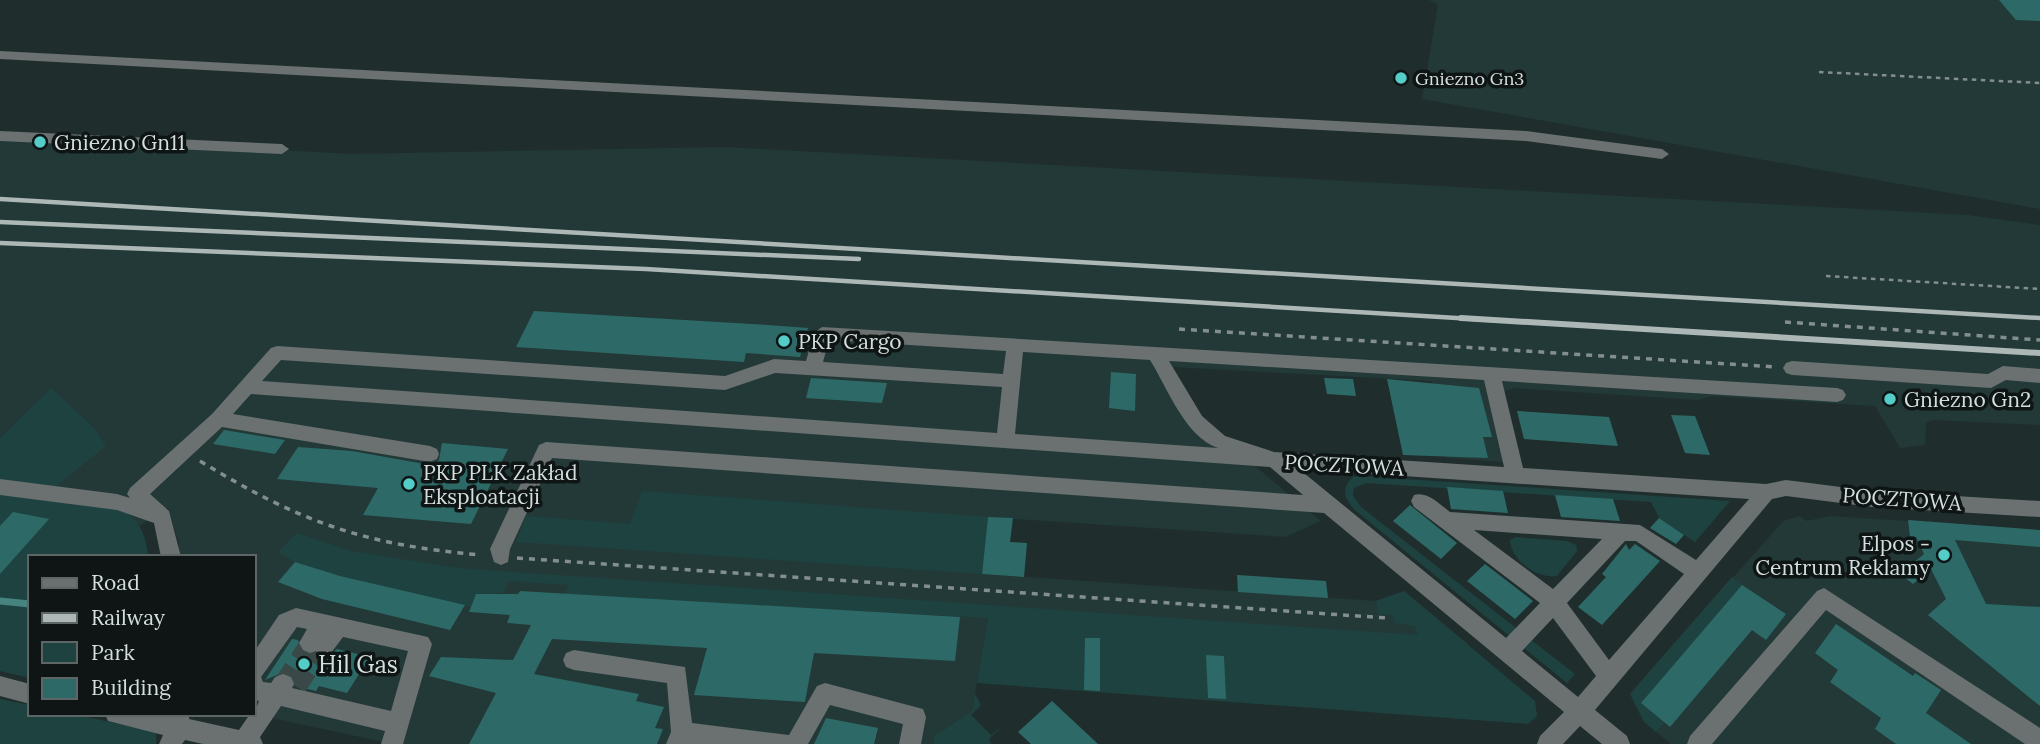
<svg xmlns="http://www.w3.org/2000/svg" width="2040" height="744" font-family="Lora,serif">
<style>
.built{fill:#223938}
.green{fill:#1e4240}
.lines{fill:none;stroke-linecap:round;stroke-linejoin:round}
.stream{stroke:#478480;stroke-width:7}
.building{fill:#2d6a67}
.minor-tunnel{stroke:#3a4848;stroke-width:19;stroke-dasharray:19 10;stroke-linecap:butt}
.path-far1{stroke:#838f8e;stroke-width:2.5;stroke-dasharray:4.5 4.5;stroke-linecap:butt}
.path{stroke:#838f8e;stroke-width:3.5;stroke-dasharray:6 6;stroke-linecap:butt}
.minor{fill:#6a7170;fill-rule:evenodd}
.rail-far1{stroke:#acb7b6;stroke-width:4.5}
.rail{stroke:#acb7b6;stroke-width:6}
.poi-dot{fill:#54cdc8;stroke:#0e1514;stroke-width:2.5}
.labels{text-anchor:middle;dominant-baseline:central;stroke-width:7;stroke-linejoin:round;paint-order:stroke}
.far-poi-label{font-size:18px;fill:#d5dede;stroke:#0e1514;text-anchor:start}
.poi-label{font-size:21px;fill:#d5dede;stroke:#0e1514;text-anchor:start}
.street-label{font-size:21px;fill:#d5dede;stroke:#0e1514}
.near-poi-label{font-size:24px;fill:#d5dede;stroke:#0e1514;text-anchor:start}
</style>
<rect width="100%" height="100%" fill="#1f2e2d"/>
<!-- built -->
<g class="built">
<polygon points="1429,0 2040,0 2040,209 1422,99 1438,5"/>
<polygon points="0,134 350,154 725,147 1968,215 2040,225 2040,425 1933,420 1926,423 1925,445 1900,448 1875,406 1712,396 1698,400 1514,388 1505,391 1503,398 1519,463 1447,458 1431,381 1172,367 1201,421 1321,521 1285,537 988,517 982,574 1376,601 1404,591 1468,644 988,620 972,711 934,736 933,744 393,744 253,714 254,557 179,557 179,544 168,508 139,526 128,514 42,498 51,388 0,438"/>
<polygon points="1800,516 1807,521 1830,516 2040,530 2040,744 1671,744 1644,722 1630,694 1783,521"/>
</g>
<!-- green -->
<g class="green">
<polygon points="51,388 93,427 106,446 54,488 0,481 0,438"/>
<path d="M 1361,476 L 1730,501 L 1695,542 L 1659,518 L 1651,502 L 1366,483 L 1354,488 L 1353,495 L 1361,507 L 1575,674 L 1567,683 L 1356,511 C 1345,500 1340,489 1353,477 Z"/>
<polygon points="642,491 988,517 982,574 516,542 526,516 630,524"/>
<path d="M 0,492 C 29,496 107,499 128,514 C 142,524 147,541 148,557 L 30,557 L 30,678 L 0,671 Z"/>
<polygon points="297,533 351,551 458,568 1418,635 1415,626 1395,623 1392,615 1378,614 1376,601 1404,591 1535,701 1537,716 1528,724 977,683 988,618 565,595 568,585 509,581 503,593 476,594 471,607 340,576 295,562 278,552"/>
<path d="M 1516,537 L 1567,541 L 1576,545 L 1577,551 L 1557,576 C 1537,579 1511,560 1510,540 Z"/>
<polygon points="1732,577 1742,585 1641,703 1664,722 1656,732 1644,722 1630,694"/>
<polygon points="975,694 981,705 971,715 991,735 1002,726 989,739 991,744 933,744 934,736 972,711"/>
<polygon points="0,699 30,705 30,714 73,714 156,732 156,744 0,744"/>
</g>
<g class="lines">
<!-- stream -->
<polyline class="stream" points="0,601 30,604"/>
</g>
<!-- building -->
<g class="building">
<polygon points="1999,0 2040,0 2040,21 2016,20"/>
<polygon points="534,311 768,325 808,328 800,357 746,353 744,362 516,347"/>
<polygon points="1111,372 1136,374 1135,411 1109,408"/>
<polygon points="811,378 887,383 882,403 806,398"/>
<polygon points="1324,378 1353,379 1356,396 1327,394"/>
<polygon points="1387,379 1479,388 1492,437 1483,437 1488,458 1403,455"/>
<polygon points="1517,411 1609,417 1618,446 1524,439"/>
<polygon points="1671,415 1695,416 1710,455 1685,453"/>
<polygon points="224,430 285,440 275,454 213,444"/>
<polygon points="442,443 508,449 471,524 363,515 378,488 277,479 298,447 352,451 430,465 439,460"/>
<polygon points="1447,487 1503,491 1508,513 1451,509"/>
<polygon points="1555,495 1613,499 1620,521 1561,517"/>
<polygon points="1410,505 1457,543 1441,559 1393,521"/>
<polygon points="13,512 49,519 0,574 0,526"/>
<polygon points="988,517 1013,518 1010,542 1027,543 1024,577 982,574"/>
<polygon points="1659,518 1684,535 1676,544 1650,528"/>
<polygon points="1908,520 2040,530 2040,547 1955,540 1986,604 2040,607 2040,706 1928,615 1946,599 1931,569 1913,584 1900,574 1924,554 1916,537 1910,536"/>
<polygon points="1626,544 1629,550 1635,544 1660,561 1602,625 1578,607 1606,577 1602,574"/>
<polygon points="295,562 340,576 465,605 450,630 322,599 278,582"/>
<polygon points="1485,564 1533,601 1515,619 1467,581"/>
<polygon points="1237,575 1326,581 1328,598 1238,592"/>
<polygon points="1742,585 1786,614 1766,640 1752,630 1670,727 1641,703"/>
<polygon points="520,591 960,617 955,661 814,653 805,702 694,695 707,648 552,639 534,674 639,694 636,701 664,707 655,728 663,729 657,744 469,744 496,693 429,676 441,657 513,660 531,625 507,623 510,615 469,612 476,594 518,594"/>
<polygon points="1836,624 1913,676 1915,673 1941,690 1926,713 1971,744 1896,744 1875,729 1881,718 1830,682 1838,670 1815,653"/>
<polygon points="1085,638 1100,638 1100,691 1084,690"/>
<polygon points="292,639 298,640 301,651 309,655 316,654 325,658 337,649 370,657 347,693 319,686 316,691 296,686 293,676 284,672 265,680"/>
<polygon points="1206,655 1224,656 1226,699 1208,698"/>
<polygon points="1052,701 1098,744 1031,744 1018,732"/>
<polygon points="826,718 878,728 874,744 814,744"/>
</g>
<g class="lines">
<!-- minor-tunnel -->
<g class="minor-tunnel">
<polyline points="283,684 310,643"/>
<polyline points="297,687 324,646"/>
</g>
<!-- path-far1 -->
<g class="path-far1">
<polyline points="1819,72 2040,83"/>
<polyline points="1826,276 2040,289"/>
</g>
<!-- path -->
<g class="path">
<polyline points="1785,322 2040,340"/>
<polyline points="1179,329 1776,367"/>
<path d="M 200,461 C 300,522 364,545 481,555"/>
<polyline points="517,558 1387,618"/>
</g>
<!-- minor -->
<g class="minor">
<polygon points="0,51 1526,131 1662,149 1669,154 1662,159 1526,141 0,59"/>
<polygon points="0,131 282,144 289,149 282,154 0,141"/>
<path d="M 822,327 L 1837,388 L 1843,390 L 1846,395 L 1843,400 L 1837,402 L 1502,381 L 1523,468 L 1766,484 L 1786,480 L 1872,491 L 2040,501 L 2040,517 L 1872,507 L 1786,496 L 1772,499 L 1595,710 L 1627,736 L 1630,744 L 1602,744 L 1580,726 L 1563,744 L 1537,744 L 1540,736 L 1564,712 L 1324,513 L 552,458 L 510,549 L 508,562 L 501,565 L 494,562 L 490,549 L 539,445 L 546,442 L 1303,495 L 1270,467 L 251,394 L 233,414 L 430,446 L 437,449 L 439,454 L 437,459 L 430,462 L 222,427 L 150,494 L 169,511 L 181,557 L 161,557 L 154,523 L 117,510 L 0,495 L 0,479 L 117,494 L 130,498 L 127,494 L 130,488 L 212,414 L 271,348 L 277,346 L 725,376 L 774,359 L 806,361 L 814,333 ZM 829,340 L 1006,351 L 1003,374 L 823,362 ZM 1023,352 L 1150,360 C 1167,387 1185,437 1218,448 L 1015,434 ZM 281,360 L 725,390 L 775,373 L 1002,387 L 997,433 L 262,381 ZM 1169,361 L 1484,380 L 1504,467 L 1274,452 L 1225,436 L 1202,416 ZM 1299,469 L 1749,499 L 1696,560 L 1640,525 L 1450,512 C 1439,504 1428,491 1414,495 L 1411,501 L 1414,507 L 1540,603 L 1506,638 ZM 1474,530 L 1602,539 L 1553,589 ZM 1625,541 L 1636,541 L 1684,574 L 1609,660 L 1567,603 ZM 1553,618 L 1596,676 L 1578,697 L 1522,651 Z"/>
<polygon points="1792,361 1988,374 2003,366 2040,369 2040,383 2006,380 1991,388 1792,375 1786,373 1783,368 1786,363"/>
<polygon points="1824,588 2040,728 2040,744 2025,744 1826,610 1712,744 1687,744 1690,736 1817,591"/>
<path d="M 296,608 L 428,637 L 432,644 L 403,744 L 381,744 L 385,731 L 281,706 L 260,737 L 263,744 L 203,744 L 185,740 L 182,744 L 159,744 L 163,735 L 108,721 L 105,714 L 189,714 L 189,719 L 239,730 L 250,714 L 254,714 L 259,701 L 254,700 L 254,652 L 279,615 ZM 297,627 L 307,629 L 299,643 L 303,650 L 310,653 L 316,651 L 324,656 L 331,653 L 343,637 L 408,651 L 391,711 L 292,688 L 294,684 L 291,677 L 283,674 L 275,677 L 271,683 L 263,682 L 261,677 Z"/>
<polygon points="574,650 685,667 692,723 789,735 817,686 825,683 923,709 926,717 921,744 899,744 903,724 830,705 808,744 666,744 671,732 667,683 574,670 566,667 563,660 566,653"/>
<polygon points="0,676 30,684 30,704 0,696"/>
</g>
<!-- rail-far1 -->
<g class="rail-far1">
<polyline points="0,199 2040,318"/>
<polyline points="0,222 859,259"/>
<polyline points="0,243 646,269 1490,320"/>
</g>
<!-- rail -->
<polyline class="rail" points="1461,318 2040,353"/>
</g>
<!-- markers -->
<g class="poi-dot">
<circle cx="1401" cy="78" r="7"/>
<circle cx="40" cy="142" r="7"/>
<circle cx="784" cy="341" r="7"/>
<circle cx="1890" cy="399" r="7"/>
<circle cx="409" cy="484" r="7"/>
<circle cx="1944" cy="555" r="7"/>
<circle cx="304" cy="664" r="7"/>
</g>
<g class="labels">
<!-- far-poi labels -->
<g class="far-poi-label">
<text x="1415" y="78">Gniezno Gn3</text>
</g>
<!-- poi labels -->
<g class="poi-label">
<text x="54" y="142">Gniezno Gn11</text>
<text x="798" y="341">PKP Cargo</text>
<text x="1904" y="399">Gniezno Gn2</text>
<text x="423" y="472">PKP PLK Zakład<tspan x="423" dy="24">Eksploatacji</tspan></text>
<text x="1930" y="543" text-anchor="end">Elpos -<tspan x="1930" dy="24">Centrum Reklamy</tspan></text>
</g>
<!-- street labels -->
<g class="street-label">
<text transform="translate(1344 465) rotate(3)">POCZTOWA</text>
<text transform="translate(1902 499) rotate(4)">POCZTOWA</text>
</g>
<!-- near-poi labels -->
<g class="near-poi-label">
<text x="318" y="664">Hil Gas</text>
</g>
</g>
<!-- legend -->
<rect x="28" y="555" width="228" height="161" fill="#0e1514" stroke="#5e6565" stroke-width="2"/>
<rect x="42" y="578" width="35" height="10" fill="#6a7170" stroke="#5e6565" stroke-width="2"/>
<text x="91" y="590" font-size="21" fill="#d5dede">Road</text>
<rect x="42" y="613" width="35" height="10" fill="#acb7b6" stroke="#5e6565" stroke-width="2"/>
<text x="91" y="625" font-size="21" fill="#d5dede">Railway</text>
<rect x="42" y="642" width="35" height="21" fill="#1e4240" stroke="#5e6565" stroke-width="2"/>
<text x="91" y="660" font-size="21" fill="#d5dede">Park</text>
<rect x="42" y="678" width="35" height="21" fill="#2d6a67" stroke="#5e6565" stroke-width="2"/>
<text x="91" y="695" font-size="21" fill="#d5dede">Building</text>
</svg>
